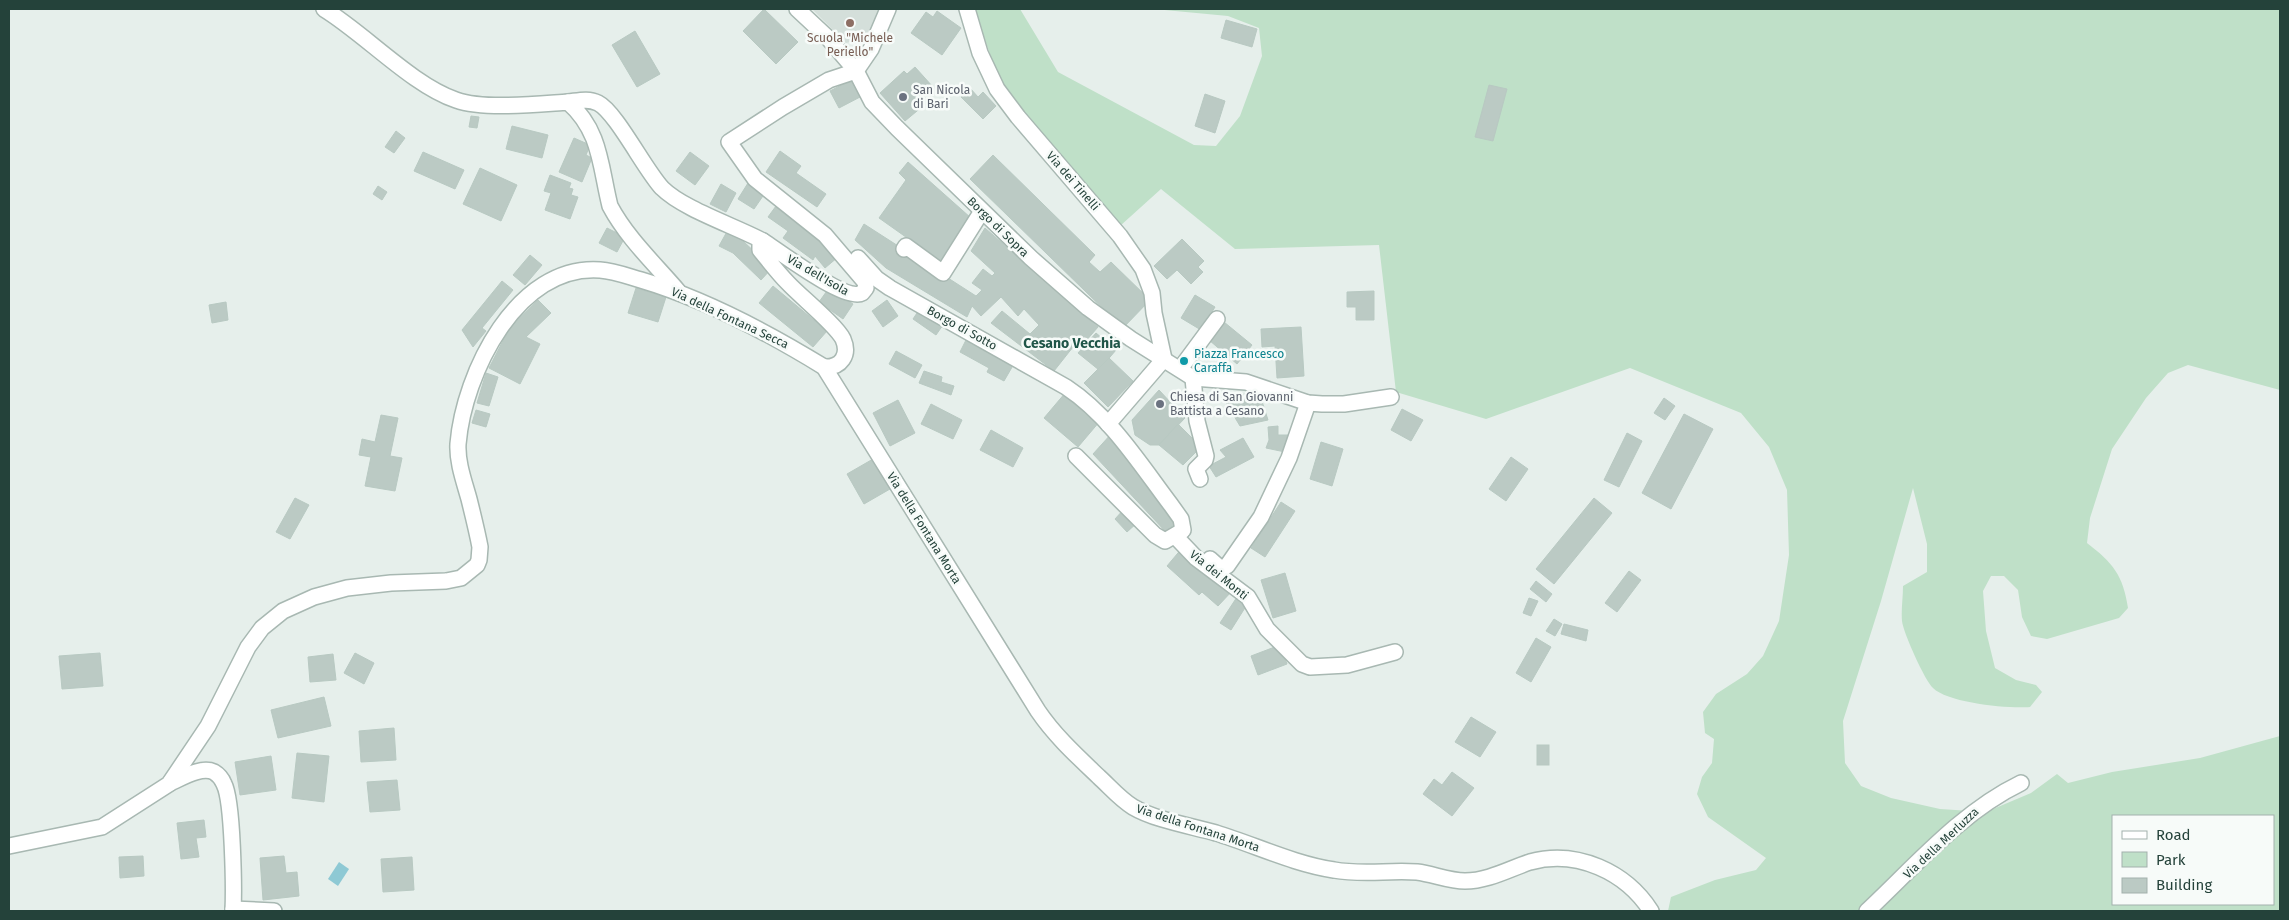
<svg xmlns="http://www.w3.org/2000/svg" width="2289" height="920" font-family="'Fira Sans',sans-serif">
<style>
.built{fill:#d4dfda}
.green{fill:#bfe0c8;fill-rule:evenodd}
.water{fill:#8ec9d4}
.building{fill:#bbcac4;stroke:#b8c9c2}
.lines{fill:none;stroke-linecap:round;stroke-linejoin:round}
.street-casing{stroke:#a8b8b2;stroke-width:18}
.street{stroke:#fff;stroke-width:15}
.education-dot{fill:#8d6e63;stroke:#f7fbf9;stroke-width:2}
.worship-dot{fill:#6b7280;stroke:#f7fbf9;stroke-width:2}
.culture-dot{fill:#0f9aa8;stroke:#f7fbf9;stroke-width:2}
.labels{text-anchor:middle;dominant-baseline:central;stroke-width:5;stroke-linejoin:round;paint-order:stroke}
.education-label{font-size:12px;fill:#785e54;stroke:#f7fbf9}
.worship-label{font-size:12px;fill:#5b616d;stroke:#f7fbf9;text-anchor:start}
.street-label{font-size:12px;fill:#24423a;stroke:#f7fbf9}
.culture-label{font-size:12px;fill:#0d838f;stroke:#f7fbf9;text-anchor:start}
.neighbourhood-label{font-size:14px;font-weight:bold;fill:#1f5548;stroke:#f7fbf9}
</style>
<rect width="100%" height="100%" fill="#e6efeb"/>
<!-- built -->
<polygon class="built" points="812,9 879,9 869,37 846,43"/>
<!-- green -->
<path class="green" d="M 974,9 L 1020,9 L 1058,72 L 1194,145 L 1216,146 L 1240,116 L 1262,56 L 1259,28 L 1228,16 L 1154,9 L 2280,9 L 2280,390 L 2188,365 L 2168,373 L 2146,398 L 2112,449 L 2090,518 L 2087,543 C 2113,563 2123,575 2128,608 L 2119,618 L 2047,639 L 2031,636 L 2022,617 L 2018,590 L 2004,576 L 1991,576 L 1983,591 L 1986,631 L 1995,668 L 2016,680 L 2036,685 L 2042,692 L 2030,707 C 2009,709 1948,703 1933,688 C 1925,681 1903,632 1902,621 C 1901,610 1903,598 1903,586 L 1927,572 L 1927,544 L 1913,488 L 1881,601 L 1843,721 L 1845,763 L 1861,786 L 1891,798 L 1940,809 L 1986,812 L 2031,793 L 2057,774 L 2068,783 L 2112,772 L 2200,758 L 2280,736 L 2280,911 L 1668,911 L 1671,897 L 1715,880 L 1756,870 L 1766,858 L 1708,817 L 1697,794 L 1702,777 L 1712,763 L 1714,739 L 1705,733 L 1703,712 L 1716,694 L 1747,674 L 1763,656 L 1779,621 L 1789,555 L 1787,490 L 1769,447 L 1741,413 L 1630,368 L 1486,419 L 1396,392 L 1379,245 L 1235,249 L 1161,189 L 1120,226 L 1023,114 L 997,74 ZM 2113,816 L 2273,816 L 2273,904 L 2113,904 Z"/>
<!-- water -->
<polygon class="water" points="339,862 349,869 338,886 328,879"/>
<!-- building -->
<g class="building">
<polygon points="764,9 798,42 776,64 743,31"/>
<polygon points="937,11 961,28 942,55 911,33 926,12 933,17"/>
<polygon points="1226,20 1257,29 1252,47 1221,38"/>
<polygon points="635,31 660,74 637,87 612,45"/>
<polygon points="915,67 933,87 919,100 923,106 905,121 880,93 904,71 907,74"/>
<polygon points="853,79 862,96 839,108 830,91"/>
<polygon points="1489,85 1507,89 1493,141 1475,137"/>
<polygon points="970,88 978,97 983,92 996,106 983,119 961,97"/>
<polygon points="1205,94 1225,101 1215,133 1195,126"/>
<polygon points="471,116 479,117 477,128 469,127"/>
<polygon points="512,126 548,135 542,158 506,149"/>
<polygon points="396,131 405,138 394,153 385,147"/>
<polygon points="574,138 590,145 586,155 592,158 582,182 559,172"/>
<polygon points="780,151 801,166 796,173 826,194 817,207 766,172"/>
<polygon points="423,152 464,170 455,189 414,171"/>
<polygon points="690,152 709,166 695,185 676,171"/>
<polygon points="993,155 1095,255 1089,262 1100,272 1111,262 1150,300 1123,328 970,179"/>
<polygon points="908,162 971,218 944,264 879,218 906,180 899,173"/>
<polygon points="480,168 517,185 501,221 463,204"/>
<polygon points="550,175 571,183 569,188 573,189 571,195 578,197 570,219 545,210 551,193 544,191"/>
<polygon points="748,183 765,193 754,209 738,199"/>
<polygon points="721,184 736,193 726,212 710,204"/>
<polygon points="378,186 387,192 382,200 373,194"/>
<polygon points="776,206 824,240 838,257 825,268 815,256 813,260 783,238 788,231 768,217"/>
<polygon points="864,224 976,296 982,290 972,283 983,269 992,276 995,273 971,251 985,228 1098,327 1078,350 1073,347 1054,371 991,323 1002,311 1030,334 1039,325 1024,309 1018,316 1001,297 981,316 972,306 967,317 886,268 855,240"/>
<polygon points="607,228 625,237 617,252 599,243"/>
<polygon points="729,228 746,236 743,241 772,268 761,280 733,253 719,246"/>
<polygon points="1182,239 1204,261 1198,267 1203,272 1191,284 1177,270 1167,279 1154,266"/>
<polygon points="530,255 542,265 525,285 513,275"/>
<polygon points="502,281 513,290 482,328 486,331 473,347 462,330"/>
<polygon points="773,286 827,331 813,347 759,303"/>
<polygon points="636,288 666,297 658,322 628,313"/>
<polygon points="829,288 853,304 843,319 819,302"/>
<polygon points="1374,291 1374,320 1356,320 1356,307 1347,307 1347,292"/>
<polygon points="1195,295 1215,307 1201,330 1181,318"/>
<polygon points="538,300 551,313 526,337 540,344 520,384 489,368 510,327"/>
<polygon points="887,300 898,316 883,327 872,311"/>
<polygon points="226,302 228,320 212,323 209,305"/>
<polygon points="921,307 945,322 936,335 913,319"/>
<polygon points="1224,322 1252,345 1237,364 1209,340"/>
<polygon points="1301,327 1304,376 1277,378 1275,346 1262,347 1261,329"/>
<polygon points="1096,333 1116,350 1099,370 1078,353"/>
<polygon points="968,336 1015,362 1004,381 987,372 989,368 960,352"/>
<polygon points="896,351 922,365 915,378 889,364"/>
<polygon points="1109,358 1133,381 1108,407 1084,383"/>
<polygon points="924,371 942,377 941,382 954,386 951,395 919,383"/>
<polygon points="486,373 498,377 489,406 477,403"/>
<polygon points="1258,389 1268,420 1240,426 1225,401"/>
<polygon points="1159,390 1185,418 1159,445 1150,445 1135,435 1132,420"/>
<polygon points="1066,392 1100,421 1078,447 1044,418"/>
<polygon points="1664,398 1675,406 1665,420 1654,413"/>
<polygon points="898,400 915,433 890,446 873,413"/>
<polygon points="931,404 962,420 953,439 921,424"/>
<polygon points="1402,409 1423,420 1411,441 1391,430"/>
<polygon points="476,410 490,414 486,427 472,423"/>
<polygon points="1684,414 1713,429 1671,509 1642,493"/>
<polygon points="381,415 398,418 390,456 402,458 395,491 365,486 371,457 359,455 362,439 375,442"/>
<polygon points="1178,424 1201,447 1183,465 1159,445"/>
<polygon points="1278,426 1278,435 1292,435 1285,452 1266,448 1269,440 1268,427"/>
<polygon points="991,430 1023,448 1013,467 980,450"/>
<polygon points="1112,433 1178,522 1165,531 1093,454"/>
<polygon points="1627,433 1642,441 1619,487 1604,480"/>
<polygon points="1243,438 1254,457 1216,477 1209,466 1226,457 1220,450"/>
<polygon points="1321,442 1343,449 1332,486 1310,479"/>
<polygon points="1511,457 1528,469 1506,501 1489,489"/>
<polygon points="873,459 890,489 864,504 847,474"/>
<polygon points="295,498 309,505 290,539 276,532"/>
<polygon points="1594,498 1612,513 1554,584 1536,569"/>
<polygon points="1281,502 1295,511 1265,557 1251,548"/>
<polygon points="1125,508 1138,522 1127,532 1115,519"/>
<polygon points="1183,547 1232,591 1218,606 1202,592 1199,595 1167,566"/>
<polygon points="1629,571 1641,580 1617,612 1605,603"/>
<polygon points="1285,573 1296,611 1273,618 1261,580"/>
<polygon points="1536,581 1552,594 1546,602 1530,589"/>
<polygon points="1237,597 1248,603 1231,630 1220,623"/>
<polygon points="1529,598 1538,601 1531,616 1523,613"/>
<polygon points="1554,619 1562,624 1555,636 1546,631"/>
<polygon points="1564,624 1588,630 1586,641 1561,634"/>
<polygon points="1536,638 1551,647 1531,682 1516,673"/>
<polygon points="1280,645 1287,664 1258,675 1251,656"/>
<polygon points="100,653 103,686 62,689 59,656"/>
<polygon points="355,653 374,663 364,684 344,673"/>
<polygon points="333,654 336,680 310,682 308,657"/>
<polygon points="324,697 331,726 278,738 271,710"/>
<polygon points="1471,717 1496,732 1480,757 1455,742"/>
<polygon points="394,728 396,760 361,762 359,731"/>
<rect x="1537" y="745" width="12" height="20"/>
<polygon points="297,753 329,756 324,802 292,798"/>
<polygon points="271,756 276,790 240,795 235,762"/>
<polygon points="1452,772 1474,788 1452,816 1423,794 1434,779 1442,785"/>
<polygon points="397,780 400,810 370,812 367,782"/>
<polygon points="204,820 206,837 196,838 199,857 181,859 177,823"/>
<polygon points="143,856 144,876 120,878 119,857"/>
<polygon points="284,856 286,873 297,872 299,896 263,900 260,858"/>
<polygon points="412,857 414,890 383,892 381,859"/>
</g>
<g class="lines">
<!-- street casing -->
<g class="street-casing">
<g id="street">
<path d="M 324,9 C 365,34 412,85 456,100 C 484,110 538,104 568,102 C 601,131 600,166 610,206 C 627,238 655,264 678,291"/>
<polyline points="797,9 828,38 856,71 872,102 897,128 1031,258 1088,308 1131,339 1193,378 1246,382 1308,403 1322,404 1344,404 1391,397"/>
<polyline points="967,9 980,53 997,89 1018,117 1120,236 1143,269 1152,293 1154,313 1164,359"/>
<polyline points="856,71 871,49 888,9"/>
<path d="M 568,102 C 578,101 588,98 598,103 C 616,112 645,170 662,188 C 683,209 735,226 763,241"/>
<polyline points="904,249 906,246 943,273 982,211"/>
<path d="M 858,258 L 877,279 L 890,288 L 1066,387 C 1110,416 1140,464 1171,505 L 1181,519 L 1183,530"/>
<path d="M 824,367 C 841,368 850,355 843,339 C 836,325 800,296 788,283 C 778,273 769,261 760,250 L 760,245 L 763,241 C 780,252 846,302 862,293 L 866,288 L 865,282 L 825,235 L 755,179 L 729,142 L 783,107 L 829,80 L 856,71"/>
<polyline points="1180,369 1217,319"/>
<polyline points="1193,378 1197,421 1206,456 1205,460 1196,469 1200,479"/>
<polyline points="1108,424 1164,359"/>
<polyline points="1076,456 1155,535 1165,541 1182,531"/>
<polyline points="1175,536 1196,558 1248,597 1267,629 1302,664 1310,667 1347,665 1395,652"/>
<polyline points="1210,559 1220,568 1227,566 1261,517 1289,458 1308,403"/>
<path d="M 170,783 C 182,778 201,766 214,772 C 219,775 222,779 224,784 C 233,801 234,890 233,911"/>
<path d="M 9,846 L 102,827 L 169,784 L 208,726 L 248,647 L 262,628 L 283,611 L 314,597 L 347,588 L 391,583 L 446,581 L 461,578 L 477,565 L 479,560 L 480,547 C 477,531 473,515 469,499 C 464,481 457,462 458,444 C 464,373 517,264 600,270 C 614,271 627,276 641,280 C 705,299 767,332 824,367 L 1038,711 C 1055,736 1077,756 1099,777 C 1110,787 1120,799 1133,807 C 1155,820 1191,826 1216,833 C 1255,845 1294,864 1334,870 C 1362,875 1389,870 1417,872 C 1433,874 1449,881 1465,881 C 1488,881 1509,869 1530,862 C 1577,849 1626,872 1651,911"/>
<polyline points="233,909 274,911"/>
<path d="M 1867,911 C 1915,866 1961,812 2021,783"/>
</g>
</g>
<!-- street -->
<use href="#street" class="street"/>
</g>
<!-- markers -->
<circle class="education-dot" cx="850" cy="23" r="5"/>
<g class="worship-dot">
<circle cx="903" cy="97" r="5"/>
<circle cx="1160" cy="404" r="5"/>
</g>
<circle class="culture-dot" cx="1184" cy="361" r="5"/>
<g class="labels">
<!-- education labels -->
<g class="education-label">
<text x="850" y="38">Scuola "Michele<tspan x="850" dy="14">Periello"</tspan></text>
</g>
<!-- worship labels -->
<g class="worship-label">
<text x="913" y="90">San Nicola<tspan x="913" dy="14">di Bari</tspan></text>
<text x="1170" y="397">Chiesa di San Giovanni<tspan x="1170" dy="14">Battista a Cesano</tspan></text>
</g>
<!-- street labels -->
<g class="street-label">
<text transform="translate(1073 181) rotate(49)">Via dei Tinelli</text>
<text transform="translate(998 227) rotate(44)">Borgo di Sopra</text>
<text transform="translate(818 275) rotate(30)">Via dell'Isola</text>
<text transform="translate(730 318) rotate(25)">Via della Fontana Secca</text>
<text transform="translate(962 328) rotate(29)">Borgo di Sotto</text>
<text transform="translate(924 528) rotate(58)">Via della Fontana Morta</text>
<text transform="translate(1219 575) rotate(39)">Via dei Monti</text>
<text transform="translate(1198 828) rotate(18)">Via della Fontana Morta</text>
<text transform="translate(1941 843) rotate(-43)">Via della Merluzza</text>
</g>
<!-- culture labels -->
<g class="culture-label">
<text x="1194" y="354">Piazza Francesco<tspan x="1194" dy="14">Caraffa</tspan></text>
</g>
<!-- neighbourhood labels -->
<g class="neighbourhood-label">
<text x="1072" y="343">Cesano Vecchia</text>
</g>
</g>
<!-- border -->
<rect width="2289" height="920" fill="none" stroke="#24423a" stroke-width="20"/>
<!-- legend -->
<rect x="2112" y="815" width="162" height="90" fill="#f7fbf9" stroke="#a3b1ad"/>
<rect x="2122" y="831" width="25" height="8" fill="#ffffff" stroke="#a3b1ad"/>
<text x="2156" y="840" font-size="15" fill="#24423a">Road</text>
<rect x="2122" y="852" width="25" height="15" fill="#bfe0c8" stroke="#a3b1ad"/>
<text x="2156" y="865" font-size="15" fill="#24423a">Park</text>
<rect x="2122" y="878" width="25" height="15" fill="#bbcac4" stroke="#a3b1ad"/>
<text x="2156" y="890" font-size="15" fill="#24423a">Building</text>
</svg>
